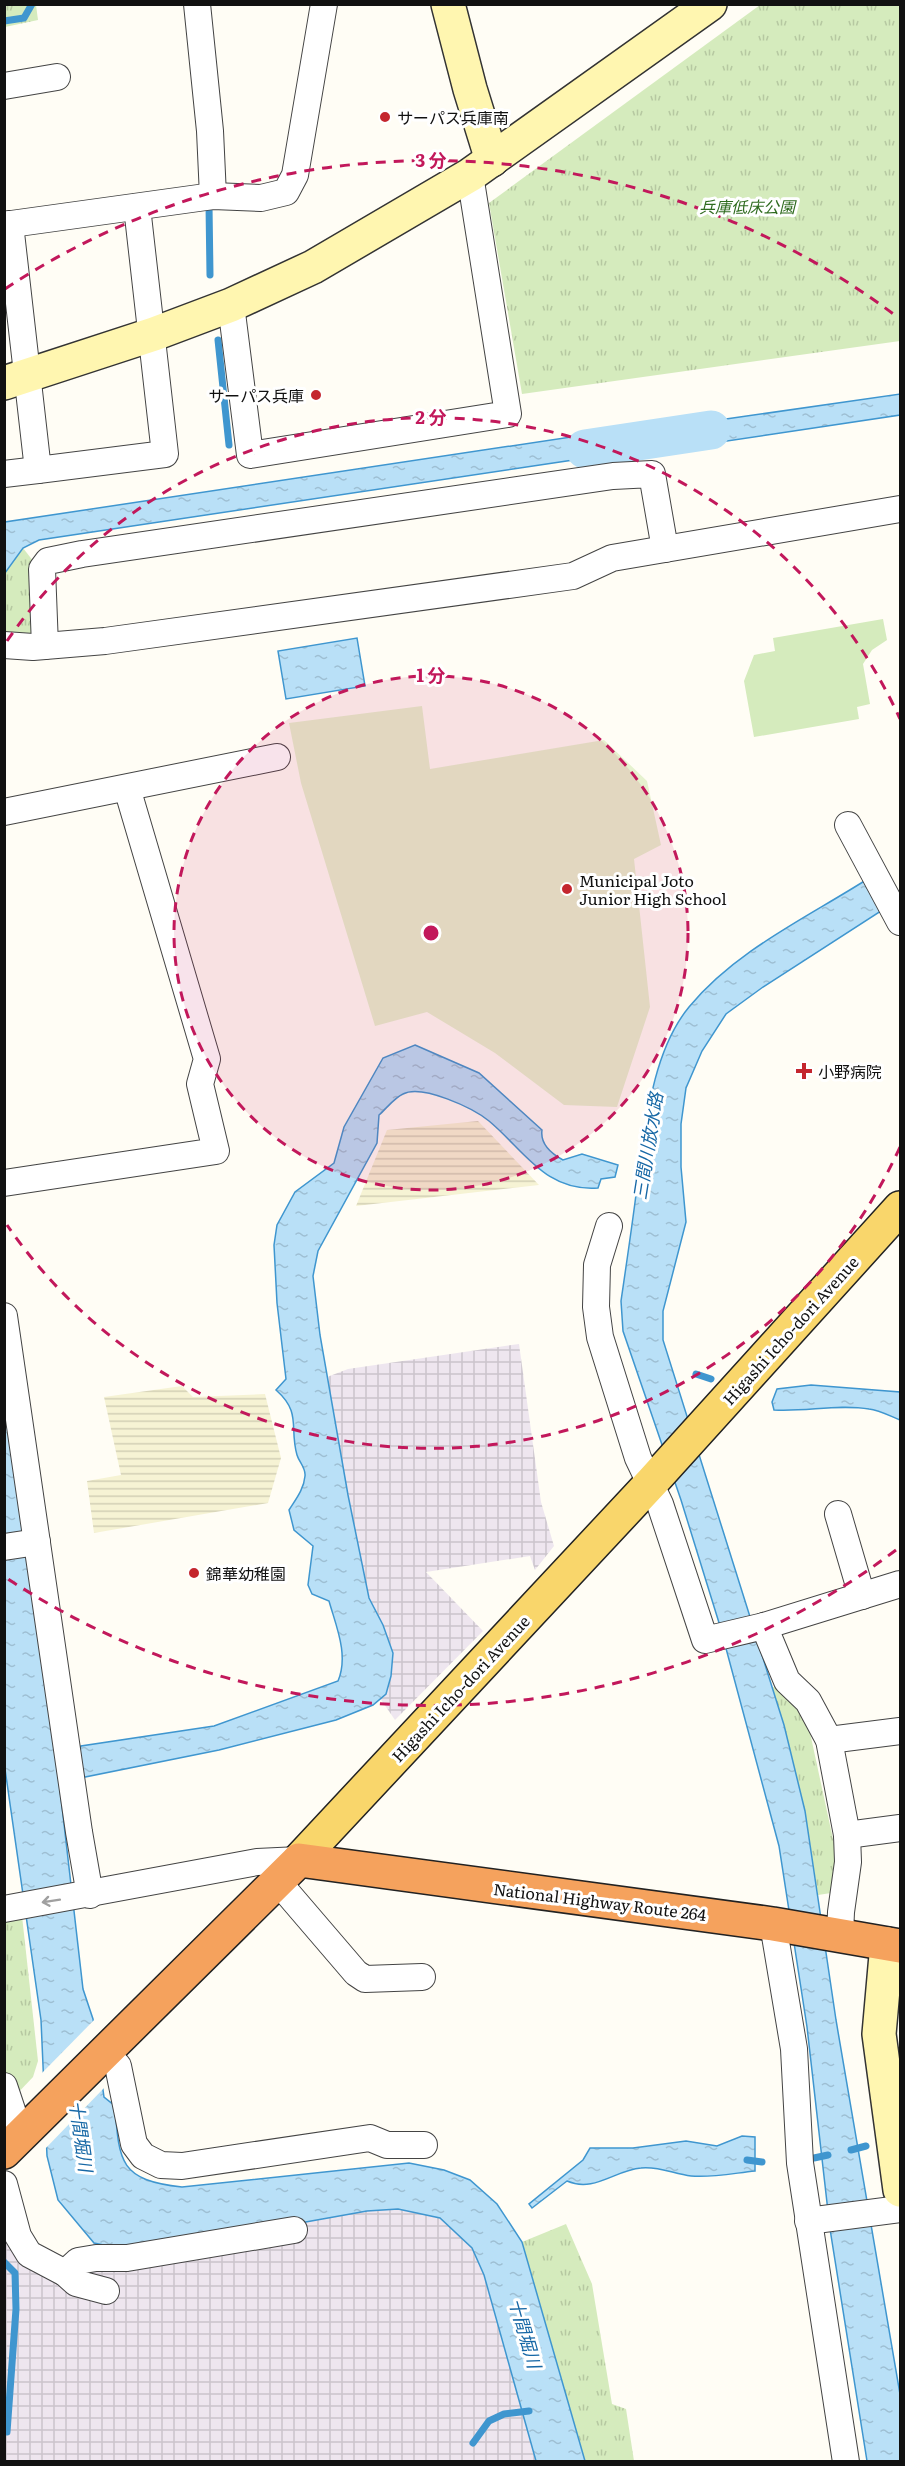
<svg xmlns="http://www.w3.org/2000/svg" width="905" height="2466" font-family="Literata,'Noto Sans JP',serif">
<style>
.industrial{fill:url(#industrial-grid)}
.farmland{fill:url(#farmland-rules)}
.grass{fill:url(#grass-tufts)}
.garden{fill:#d5ebbd}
.pitch{fill:#e6f2cf}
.water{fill:url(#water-ripples);stroke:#3f96cf;stroke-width:1.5}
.pier{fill:#fffdf5}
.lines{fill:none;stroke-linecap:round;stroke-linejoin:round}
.stream{stroke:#3f96cf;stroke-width:7}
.river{stroke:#b9e0f7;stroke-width:39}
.street-casing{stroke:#444;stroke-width:28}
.secondary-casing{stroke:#333;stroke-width:36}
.primary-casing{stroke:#222;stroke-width:36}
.highway-casing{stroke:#222;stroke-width:36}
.street{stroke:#fff;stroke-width:26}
.secondary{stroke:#fff6b0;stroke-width:33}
.primary{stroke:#f9d66b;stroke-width:33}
.highway{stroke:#f5a25d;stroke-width:33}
.oneway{stroke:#a0a0a0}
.ring{fill:none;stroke:#c2185b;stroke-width:3;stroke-dasharray:10 8}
.poi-dot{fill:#c4262e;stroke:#fff;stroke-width:2}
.labels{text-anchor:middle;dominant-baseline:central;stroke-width:6;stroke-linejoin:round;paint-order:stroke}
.poi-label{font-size:16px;fill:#111;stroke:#fff;text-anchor:start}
.park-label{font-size:16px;font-style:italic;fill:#2f6b1f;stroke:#fff}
.street-label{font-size:16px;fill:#111;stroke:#fff}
.water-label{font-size:18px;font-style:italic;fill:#1768a6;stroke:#fff}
.centre{fill:#c2185b;stroke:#fff;stroke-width:3}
.ring-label{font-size:18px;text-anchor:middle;font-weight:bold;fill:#c2185b;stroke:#fff;stroke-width:6;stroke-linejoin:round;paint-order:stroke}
</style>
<defs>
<pattern id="industrial-grid" width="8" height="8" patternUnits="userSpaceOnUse" patternTransform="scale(1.5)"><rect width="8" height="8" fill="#eee6ef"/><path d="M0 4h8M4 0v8" fill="none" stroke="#cbc4cc"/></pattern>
<pattern id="farmland-rules" width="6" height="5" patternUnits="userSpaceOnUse" patternTransform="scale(1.5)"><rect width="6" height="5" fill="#f6f3d4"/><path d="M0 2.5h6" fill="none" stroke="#d2cfb5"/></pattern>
<pattern id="grass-tufts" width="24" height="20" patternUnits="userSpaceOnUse" patternTransform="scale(1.5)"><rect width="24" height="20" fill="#d5ebbd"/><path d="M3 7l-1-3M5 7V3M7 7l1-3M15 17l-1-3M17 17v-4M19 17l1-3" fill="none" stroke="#b6c8a1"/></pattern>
<pattern id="water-ripples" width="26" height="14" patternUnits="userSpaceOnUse" patternTransform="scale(1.5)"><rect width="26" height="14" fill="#b9e0f7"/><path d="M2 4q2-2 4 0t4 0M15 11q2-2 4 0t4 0" fill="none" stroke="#9ebfd3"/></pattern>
</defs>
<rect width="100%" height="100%" fill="#fffdf5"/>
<!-- industrial -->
<g class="industrial">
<polygon points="519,1344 541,1502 554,1546 535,1570 530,1556 426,1572 483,1631 395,1720 373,1688 301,1387 348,1369"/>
<polygon points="4,2189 20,2235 63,2280 94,2243 123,2249 261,2230 367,2211 398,2209 440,2218 472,2248 484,2275 536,2461 5,2462"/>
</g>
<!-- farmland -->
<g class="farmland">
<polygon points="478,1121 539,1185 356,1206 387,1130"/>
<polygon points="182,1386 193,1397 265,1394 281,1458 268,1503 94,1533 87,1481 121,1475 104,1397"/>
</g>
<!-- grass -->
<g class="grass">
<polygon points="5,4 36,5 38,20 5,27"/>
<polygon points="760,5 900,5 900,341 522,394 489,203"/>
<polygon points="23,548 37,566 39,640 5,639 5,573"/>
<polygon points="778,1684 806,1714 836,1853 831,1893 818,1895 805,1811 771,1689"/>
<polygon points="22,1916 38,2061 33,2077 14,2097 4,2068 4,1918"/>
<polygon points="566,2224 592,2284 612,2404 626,2409 634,2461 585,2461 522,2242"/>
</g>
<!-- garden -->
<polygon class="garden" points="883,619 887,640 872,650 863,664 870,704 857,707 859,719 754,737 744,681 754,655 775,651 773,638"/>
<!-- pitch -->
<polygon class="pitch" points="422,706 430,769 604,740 647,781 661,845 634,859 650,1007 617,1107 564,1105 495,1053 427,1012 375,1026 301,783 289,723"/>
<!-- water -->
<g class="water">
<polygon points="900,394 900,415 660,451 657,429"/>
<polygon points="637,427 640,450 39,540 23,548 5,573 5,522"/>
<polygon points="357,638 365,686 286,699 278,651"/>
<path d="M 866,880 L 881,911 L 763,987 L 726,1014 L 702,1051 L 686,1088 L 681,1124 L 681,1167 L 686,1222 L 663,1311 L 663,1340 L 784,1725 L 805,1811 L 836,2020 L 900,2394 L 900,2461 L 867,2461 L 830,2229 L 807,2027 L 779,1846 L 720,1626 L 681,1500 L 623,1331 L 621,1301 C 627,1260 633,1220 638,1179 C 646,1124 652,1052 689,1007 C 735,951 806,918 866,880 Z"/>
<path d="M 415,1045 L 479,1073 L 542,1130 C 540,1144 552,1154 563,1160 L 582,1154 L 618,1165 L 615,1177 L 601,1179 L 598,1188 C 545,1192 524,1150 489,1121 C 473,1108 422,1084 403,1094 C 394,1098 386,1109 379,1115 L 377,1143 L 318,1251 L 313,1276 L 320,1335 L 348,1495 L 369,1598 L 383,1625 L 393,1653 L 391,1676 L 386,1694 L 373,1705 L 336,1720 L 219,1750 L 80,1778 L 78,1755 L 81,1746 L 214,1726 L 338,1681 C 349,1655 336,1626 329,1601 L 312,1594 L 308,1585 L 313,1546 L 294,1530 L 289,1510 C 296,1499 304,1489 305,1476 C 306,1468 299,1462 297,1455 C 289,1427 302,1413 276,1390 L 286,1379 L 277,1303 L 274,1245 L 277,1225 L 295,1192 L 334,1163 L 344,1127 L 383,1058 Z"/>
<path d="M 4,1368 L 38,1598 L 83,1989 L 93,2019 L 104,2097 L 115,2106 C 119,2163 120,2180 182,2187 L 409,2163 L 444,2170 L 470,2180 L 497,2204 L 522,2242 L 585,2461 L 536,2461 L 484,2275 L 472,2248 L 440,2218 L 398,2209 L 367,2211 L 261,2230 L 123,2249 L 94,2243 L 58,2200 L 47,2156 L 41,2020 L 5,1769 Z"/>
<path d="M 811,1385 L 900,1392 L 900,1420 C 890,1416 879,1410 869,1409 C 837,1404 806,1412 774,1410 L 772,1402 L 777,1389 Z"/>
<path d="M 742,2136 L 755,2137 L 755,2171 C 735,2173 711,2178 691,2176 C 674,2174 659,2166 641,2168 C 615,2170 594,2193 567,2181 L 532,2208 L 529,2204 L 583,2160 L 590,2148 L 633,2148 L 686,2141 L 717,2146 Z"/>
</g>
<!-- pier -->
<polygon class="pier" points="96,2018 105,2087 44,2150 40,2075"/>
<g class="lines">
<!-- stream -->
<g class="stream">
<polyline points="4,21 24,18 32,4"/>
<polyline points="209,205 210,275"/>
<polyline points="218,340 229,445"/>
<polyline points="696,1374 711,1379"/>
<polyline points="851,2150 866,2146"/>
<polyline points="814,2158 828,2155"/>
<polyline points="747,2160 762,2162"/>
<polyline points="4,2262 15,2273 16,2309 7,2432"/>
<polyline points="473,2443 489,2421 504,2414 529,2411"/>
</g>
<!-- river -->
<polyline class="river" points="585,449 711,430"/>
<!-- street casing -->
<g class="street-casing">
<g id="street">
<polyline points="197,4 210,131 213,196"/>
<polyline points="4,86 57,77"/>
<polyline points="10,224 38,470 165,454 137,207"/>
<polyline points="4,225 213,196 261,198 286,192 295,175 324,4"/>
<polyline points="231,305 250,455 508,414 470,175"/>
<polyline points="4,474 38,470"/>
<polyline points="4,645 33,647 105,641 573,576 612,558 900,509"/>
<polyline points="45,646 42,569 48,561 82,554 613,476 652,474 665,549"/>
<polyline points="4,812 277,757"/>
<polyline points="848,825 900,922"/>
<polyline points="4,1183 216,1151 200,1084 207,1059 127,788"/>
<polyline points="609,1226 597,1265 596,1307 600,1337 638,1458 660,1504 705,1640 764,1626 900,1584"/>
<polyline points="4,1316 79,1832 90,1895"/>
<polyline points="838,1514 862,1596"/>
<polyline points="4,1547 37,1542"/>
<polyline points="764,1626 787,1681 808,1701 829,1740 847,1835 848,1862 841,1912 840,1934"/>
<polyline points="829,1740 900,1731"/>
<polyline points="847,1835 900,1828"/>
<polyline points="278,1882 356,1973 365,1979 422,1977"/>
<polyline points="4,1909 257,1862 299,1860"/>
<polyline points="773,1924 794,2049 800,2163 846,2462"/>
<polyline points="104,2052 118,2066 134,2144 143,2156 161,2165 182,2166 370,2138 387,2145 424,2145"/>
<polyline points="4,2086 21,2137"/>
<polyline points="4,2184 18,2236 29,2254 65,2273 76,2283 106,2291"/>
<polyline points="808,2221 900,2209"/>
<polyline points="65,2273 78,2261 96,2258 127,2258 294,2230"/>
</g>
</g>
<!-- secondary casing -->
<g class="secondary-casing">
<g id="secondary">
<polyline points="448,4 470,89 492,160"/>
<polyline points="4,383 154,334 231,305 313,267 470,175 710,4"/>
<polyline points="887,1944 879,2034 900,2190"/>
</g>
</g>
<!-- primary casing -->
<g class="primary-casing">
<polyline id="primary" points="299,1860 652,1482 900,1208"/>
</g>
<!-- highway casing -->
<g class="highway-casing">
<polyline id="highway" points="4,2152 299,1860 773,1924 900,1946"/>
</g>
<!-- street -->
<use href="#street" class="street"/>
<!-- secondary -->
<use href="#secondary" class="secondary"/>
<!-- primary -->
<use href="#primary" class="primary"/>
<!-- highway -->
<use href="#highway" class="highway"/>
</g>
<!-- one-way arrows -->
<defs><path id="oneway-shaft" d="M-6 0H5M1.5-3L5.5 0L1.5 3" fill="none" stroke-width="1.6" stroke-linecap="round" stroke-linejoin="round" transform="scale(1.5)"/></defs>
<use class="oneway" href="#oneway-shaft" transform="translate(51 1901) rotate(171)"/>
<!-- distance rings -->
<circle cx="431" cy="933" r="257" fill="#c2185b" fill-opacity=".12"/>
<g class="ring">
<circle cx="431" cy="933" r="257"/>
<path d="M900 1147A515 515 0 0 1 7 1225M7 641A515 515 0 0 1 900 719"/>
<path d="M896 1550A772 772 0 0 1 5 1577M5 289A772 772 0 0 1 896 316"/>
</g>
<!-- markers -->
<g class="poi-dot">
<circle cx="385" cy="117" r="6"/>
<circle cx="316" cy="395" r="6"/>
<circle cx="567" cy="889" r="6"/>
<path d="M801 1062h6v6h6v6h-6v6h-6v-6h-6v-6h6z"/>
<circle cx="194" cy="1573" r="6"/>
</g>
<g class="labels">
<!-- poi labels -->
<g class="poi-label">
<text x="397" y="117">サーパス兵庫南</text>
<text x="304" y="395" text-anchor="end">サーパス兵庫</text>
<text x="579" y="880">Municipal Joto<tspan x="579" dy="18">Junior High School</tspan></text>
<text x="818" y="1071">小野病院</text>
<text x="206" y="1573">錦華幼稚園</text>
</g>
<!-- park labels -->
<g class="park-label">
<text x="747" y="206">兵庫低床公園</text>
</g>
<!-- street labels -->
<g class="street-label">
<text transform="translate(790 1330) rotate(-48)">Higashi Icho-dori Avenue</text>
<text transform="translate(460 1688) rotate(-47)">Higashi Icho-dori Avenue</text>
<text transform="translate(600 1901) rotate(7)">National Highway Route 264</text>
</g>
<!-- water labels -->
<g class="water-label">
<text transform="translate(647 1146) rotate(-81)">三間川放水路</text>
<text transform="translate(82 2136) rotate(82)">十間堀川</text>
<text transform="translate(526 2333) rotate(74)">十間堀川</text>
</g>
</g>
<circle cx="431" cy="933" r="9" class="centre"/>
<g class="ring-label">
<text x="431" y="167">3 分</text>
<text x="431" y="424">2 分</text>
<text x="431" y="682">1 分</text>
</g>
<!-- border -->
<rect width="905" height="2466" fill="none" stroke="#111111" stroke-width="12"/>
</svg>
